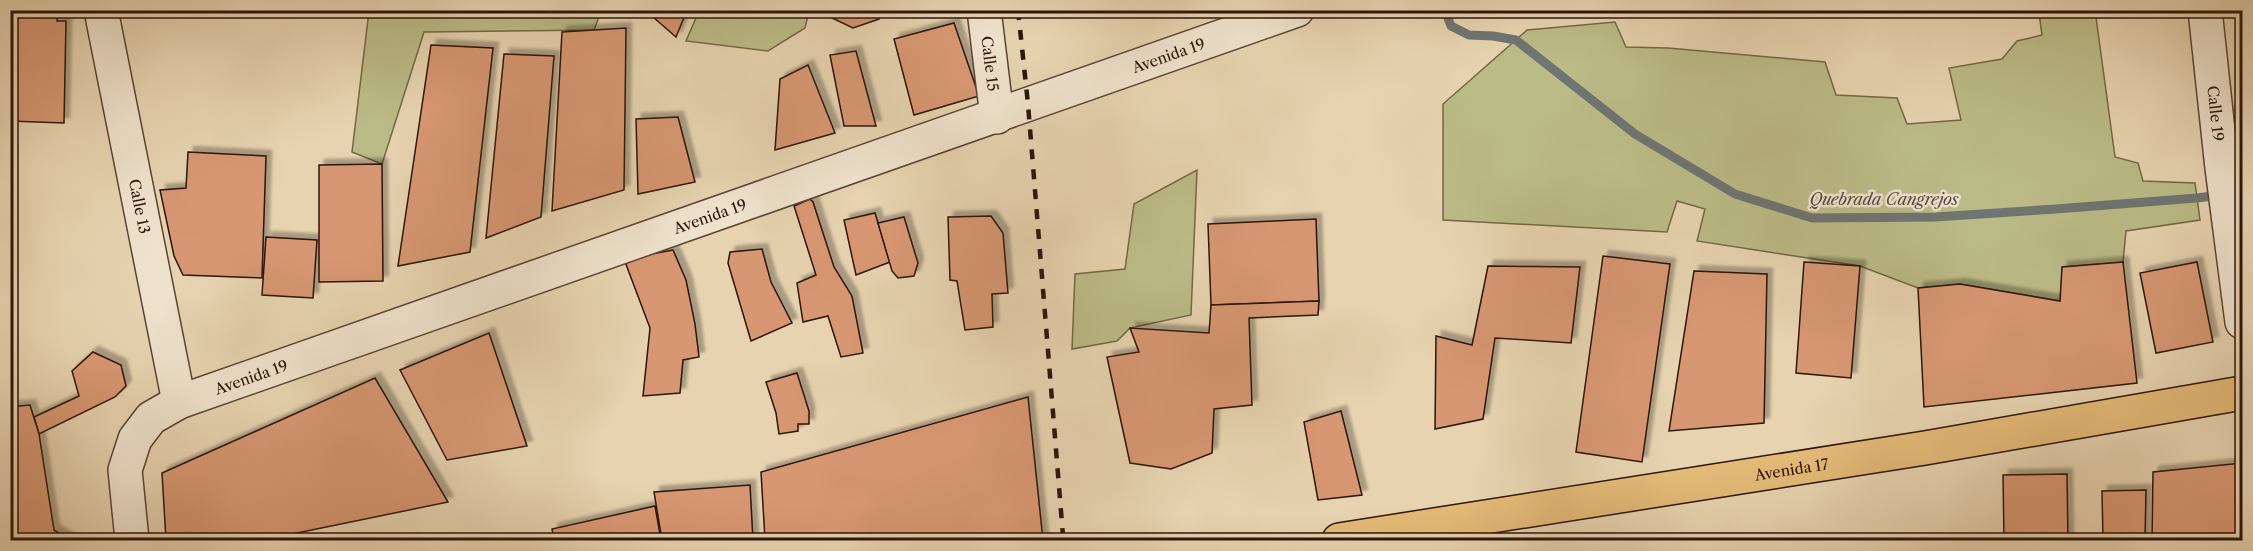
<svg xmlns="http://www.w3.org/2000/svg" width="2253" height="551" font-family="'Libre Caslon Text',serif">
<style>
.green{fill:#bbbb87;stroke:#746848;stroke-width:1.5}
.lines{fill:none;stroke-linecap:round;stroke-linejoin:round}
.stream{stroke:#6f7572;stroke-width:9}
.building{fill:#d79772;stroke:#2c140a;stroke-width:1.5;filter:url(#shadow)}
.minor-casing{stroke:#5b4434;stroke-width:36}
.major-casing{stroke:#2c140a;stroke-width:36}
.minor{stroke:#efe2cc;stroke-width:33}
.major{stroke:#e4ba78;stroke-width:33}
.rail{stroke:#2c140a;stroke-width:4.5;stroke-dasharray:10 10;stroke-linecap:butt}
.labels{text-anchor:middle;dominant-baseline:central;stroke-width:5;stroke-linejoin:round;paint-order:stroke}
.street-label{font-size:15px;fill:#2c140a;stroke:#efe2cc}
.water-label{font-size:16px;font-style:italic;fill:#534c47;stroke:#efe2cc}
</style>
<defs>
<filter id="shadow"><feDropShadow dx="5.5" dy="-5.5" stdDeviation="1.5" flood-color="#0004"/></filter>
</defs>
<rect width="100%" height="100%" fill="#e7d3b0"/>
<filter id="stains"><feTurbulence type="fractalNoise" baseFrequency=".00333" numOctaves="4"/><feColorMatrix values="0 0 0 0 .2 0 0 0 0 .09 0 0 0 0 .02 0 0 0 .5 -.17"/></filter>
<radialGradient id="worn" r=".72"><stop offset=".6" stop-color="#630" stop-opacity="0"/><stop offset="1" stop-color="#630" stop-opacity=".3"/></radialGradient>
<!-- green -->
<g class="green">
<polygon points="2095,10 2115,157 2138,163 2143,181 2195,183 2200,220 2126,231 2123,262 2063,267 2060,301 1960,284 1918,288 1860,266 1697,241 1705,209 1677,201 1667,232 1443,220 1443,104 1527,30 1615,22 1626,47 1668,48 1825,62 1836,95 1897,98 1907,124 1961,120 1949,68 2002,59 2017,41 2042,35 2039,13 2049,11"/>
<polygon points="369,11 601,11 594,30 424,32 382,164 352,152"/>
<polygon points="699,11 699,10 809,11 805,28 768,51 686,41"/>
<polygon points="2242,108 2242,183 2232,110"/>
<polygon points="1197,170 1191,315 1130,328 1117,341 1072,349 1075,274 1125,269 1134,204"/>
</g>
<g class="lines">
<!-- stream -->
<polyline class="stream" points="1445,10 1451,26 1469,35 1493,36 1516,40 1635,134 1735,194 1812,218 1936,217 2056,209 2197,198 2242,192"/>
</g>
<!-- building -->
<g class="building">
<polygon points="10,10 58,10 57,21 66,21 64,123 10,121"/>
<polygon points="645,10 687,10 676,37"/>
<polygon points="832,10 885,10 879,19 853,28 832,18"/>
<polygon points="954,23 979,96 914,115 894,39"/>
<polygon points="626,28 624,190 552,211 562,32"/>
<polygon points="431,45 493,48 470,252 398,266"/>
<polygon points="856,51 876,126 844,126 830,55"/>
<polygon points="504,54 554,56 541,217 486,238"/>
<polygon points="808,65 835,133 775,150 780,79"/>
<polygon points="678,117 695,182 638,194 636,119"/>
<polygon points="188,152 266,156 262,278 183,275 174,256 160,190 186,188"/>
<polygon points="382,164 383,281 319,282 319,165"/>
<polygon points="810,199 813,202 834,267 852,296 863,353 841,357 828,316 803,322 797,283 816,275 794,206"/>
<polygon points="875,213 890,262 856,275 844,220"/>
<polygon points="991,216 1003,233 1008,293 992,294 993,327 965,330 957,281 950,280 948,217"/>
<polygon points="904,217 918,263 914,276 898,278 892,271 878,223"/>
<polygon points="1316,219 1319,301 1211,305 1208,224"/>
<polygon points="266,237 317,240 313,298 262,295"/>
<polygon points="762,249 771,282 792,323 751,341 728,263 730,252"/>
<polygon points="673,250 686,280 695,324 699,357 683,360 680,393 643,396 650,328 624,259"/>
<polygon points="1603,256 1670,264 1642,462 1576,452"/>
<polygon points="1804,262 1860,266 1851,378 1796,373"/>
<polygon points="2123,262 2137,383 1924,407 1918,288 1960,284 2060,301 2062,267"/>
<polygon points="2197,262 2213,342 2156,353 2140,273"/>
<polygon points="1488,266 1580,267 1571,343 1495,338 1483,419 1435,429 1436,336 1472,345"/>
<polygon points="1694,271 1767,274 1764,423 1669,431"/>
<polygon points="1319,301 1318,315 1249,318 1252,405 1214,409 1212,453 1171,469 1130,463 1107,357 1139,352 1130,328 1209,333 1211,305"/>
<polygon points="489,333 527,446 447,460 400,370"/>
<polygon points="93,352 121,365 126,386 115,397 39,434 34,417 79,396 72,371"/>
<polygon points="797,373 809,411 809,424 798,424 798,431 779,434 776,413 766,382"/>
<polygon points="375,378 448,502 263,540 166,540 162,473"/>
<polygon points="1028,397 1043,540 765,540 761,472"/>
<polygon points="30,405 39,434 54,530 70,540 10,540 10,407"/>
<polygon points="1341,411 1362,495 1318,500 1304,422"/>
<polygon points="2242,463 2242,534 2152,540 2153,472"/>
<polygon points="2067,474 2068,540 2004,540 2003,475"/>
<polygon points="750,485 753,540 662,540 654,492"/>
<polygon points="2146,490 2145,540 2103,540 2102,491"/>
<polygon points="655,506 661,540 554,540 552,529"/>
</g>
<g class="lines">
<!-- minor casing -->
<g class="minor-casing">
<g id="minor">
<path id="s1" d="M 101,10 L 179,402"/>
<path id="s2" d="M 984,10 L 997,117"/>
<path id="s3" d="M 2205,10 L 2222,168 L 2242,322"/>
<path id="s4" d="M 132,540 L 125,470 L 135,439 L 151,418 L 179,402 L 1297,10"/>
</g>
</g>
<!-- major casing -->
<g class="major-casing">
<g id="major">
<path id="s5" d="M 1339,540 L 1925,448 L 2242,393"/>
</g>
</g>
<!-- minor -->
<use href="#minor" class="minor"/>
<!-- major -->
<use href="#major" class="major"/>
<!-- rail -->
<polyline class="rail" points="1018,10 1028,104 1063,536"/>
</g>
<g class="labels">
<!-- street labels -->
<g class="street-label">
<text stroke="none"><textPath href="#s4" startOffset="1210">Avenida 19</textPath></text>
<text stroke="none"><textPath href="#s2" startOffset="54">Calle 15</textPath></text>
<text stroke="none"><textPath href="#s3" startOffset="104">Calle 19</textPath></text>
<text stroke="none"><textPath href="#s1" startOffset="200">Calle 13</textPath></text>
<text stroke="none"><textPath href="#s4" startOffset="724">Avenida 19</textPath></text>
<text stroke="none"><textPath href="#s4" startOffset="238">Avenida 19</textPath></text>
<text stroke="none"><textPath href="#s5" startOffset="458">Avenida 17</textPath></text>
</g>
<!-- water labels -->
<g class="water-label">
<text x="1884" y="199">Quebrada Cangrejos</text>
</g>
</g>
<!-- margin -->
<rect width="2253" height="551" fill="none" stroke="#e7d3b0" stroke-width="36"/>
<rect x="12" y="12" width="2229" height="527" fill="none" stroke="#2c140a" stroke-width="3"/>
<rect x="18" y="18" width="2217" height="515" fill="none" stroke="#2c140a" stroke-width="1.5"/>
<rect width="100%" height="100%" filter="url(#stains)"/>
<rect width="100%" height="100%" fill="url(#worn)"/>
</svg>
